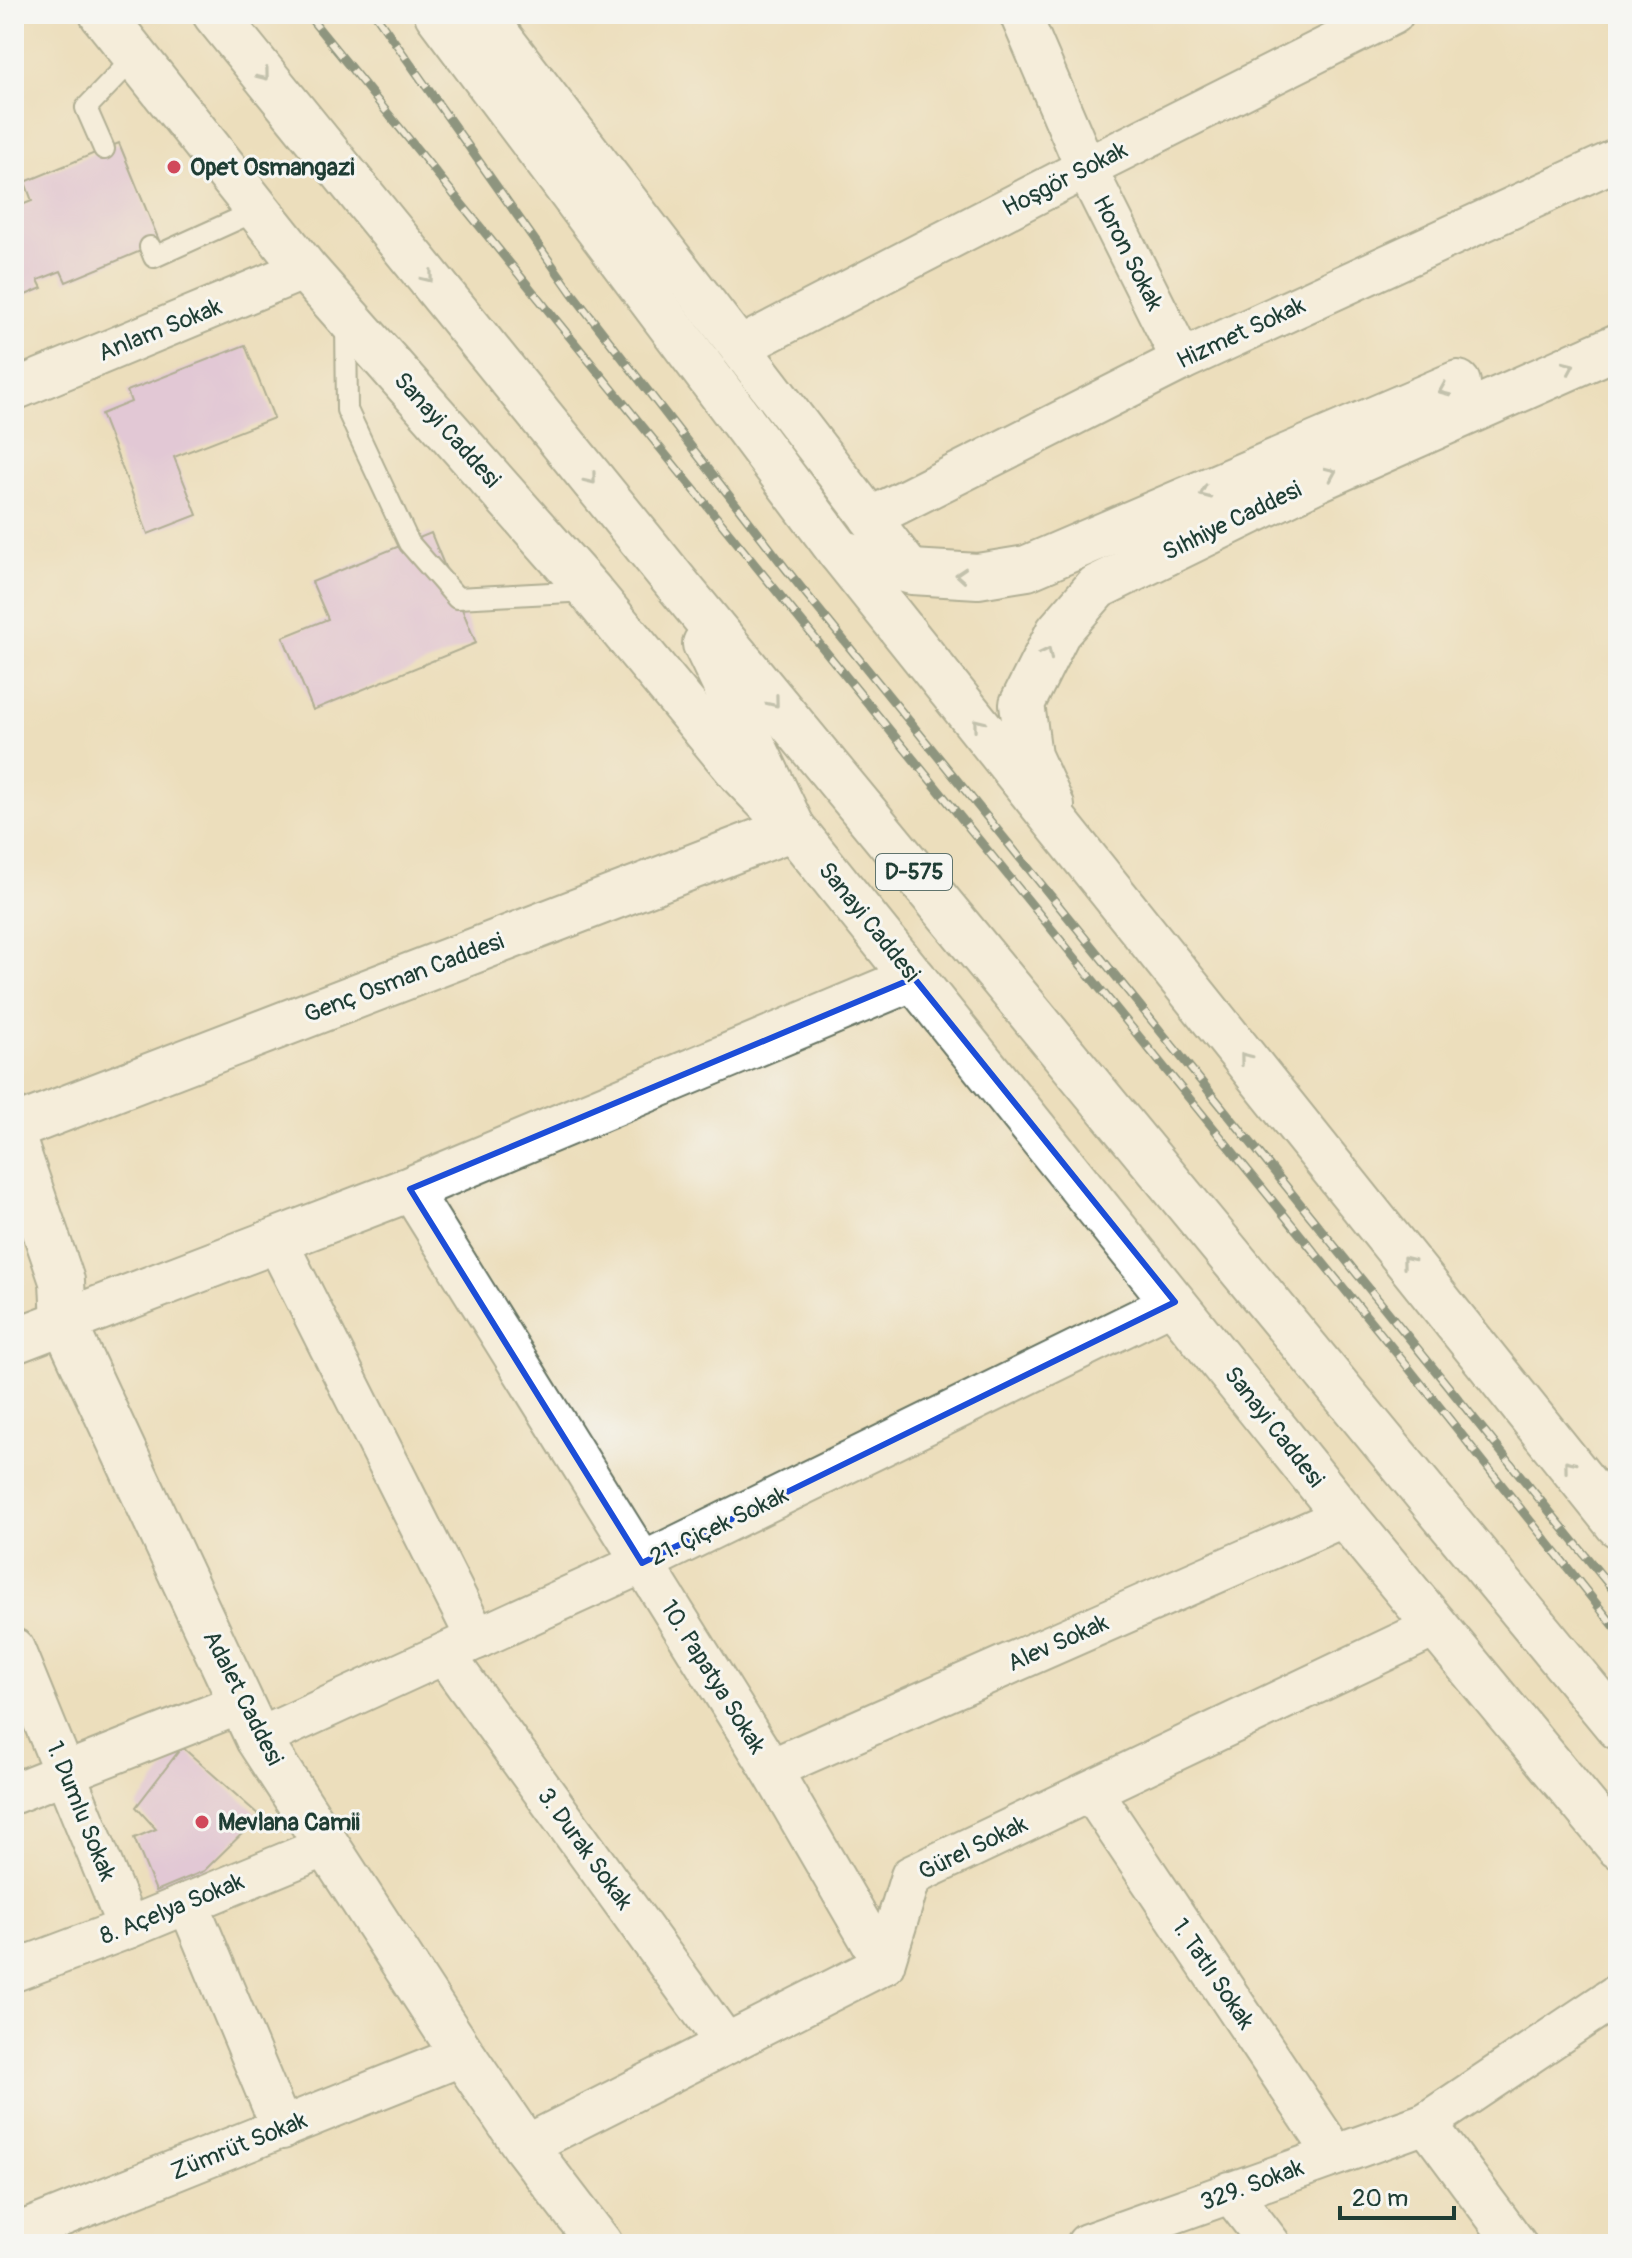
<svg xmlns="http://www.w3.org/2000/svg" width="1632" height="2258" font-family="Pangolin,sans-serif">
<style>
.building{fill:#d5adf3}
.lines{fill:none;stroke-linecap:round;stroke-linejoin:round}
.lane-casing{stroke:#677564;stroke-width:24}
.street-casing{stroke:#677564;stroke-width:44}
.secondary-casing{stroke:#677564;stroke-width:48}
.highway-casing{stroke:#677564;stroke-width:48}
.lane{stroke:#fff;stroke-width:20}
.street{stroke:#fff;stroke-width:40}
.secondary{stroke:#fff;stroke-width:44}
.highway{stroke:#fff;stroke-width:44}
.rail-casing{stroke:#1f3d34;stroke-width:9}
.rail{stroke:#f6f6f2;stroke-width:6;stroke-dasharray:18;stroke-linecap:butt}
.oneway{stroke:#8f9e9a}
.marked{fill:none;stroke:#1d4ed8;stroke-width:6;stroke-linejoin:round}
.poi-dot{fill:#d1495b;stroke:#f6f6f2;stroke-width:3}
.labels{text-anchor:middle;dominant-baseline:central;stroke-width:6;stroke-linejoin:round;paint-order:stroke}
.shield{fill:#f6f6f2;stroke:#60746d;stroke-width:2}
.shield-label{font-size:22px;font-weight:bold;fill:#1f3d34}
.poi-label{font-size:24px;font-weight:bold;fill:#1f3d34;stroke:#f6f6f2;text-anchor:start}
.street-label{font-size:24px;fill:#1f3d34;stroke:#f6f6f2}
</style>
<rect width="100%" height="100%" fill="#f6f6f2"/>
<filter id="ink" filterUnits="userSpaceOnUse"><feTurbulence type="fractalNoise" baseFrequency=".0125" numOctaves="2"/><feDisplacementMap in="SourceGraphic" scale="16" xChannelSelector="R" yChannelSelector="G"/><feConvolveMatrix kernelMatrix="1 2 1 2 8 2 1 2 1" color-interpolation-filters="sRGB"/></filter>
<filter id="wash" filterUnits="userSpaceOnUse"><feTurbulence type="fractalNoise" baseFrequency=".006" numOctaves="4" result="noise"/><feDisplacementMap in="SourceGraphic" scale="32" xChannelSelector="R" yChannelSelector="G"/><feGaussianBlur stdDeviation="1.8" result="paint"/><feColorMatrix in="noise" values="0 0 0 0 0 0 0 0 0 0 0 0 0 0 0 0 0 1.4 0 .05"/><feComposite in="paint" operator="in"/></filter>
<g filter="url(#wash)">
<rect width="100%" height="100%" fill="#ecdebc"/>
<g id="blocks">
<!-- building -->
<g class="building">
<polygon points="119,143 160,243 66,282 61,271 38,280 42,288 14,300 14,208 32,201 25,182"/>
<polygon points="245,345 274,418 174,457 197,515 148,534 101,414 131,402 127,391"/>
<polygon points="431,533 476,643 313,710 283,637 328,619 312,582"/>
<polygon points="182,1747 260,1816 204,1871 156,1891 134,1838 156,1829 136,1807"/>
</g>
</g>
</g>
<g filter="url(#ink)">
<use href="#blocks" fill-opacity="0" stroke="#677564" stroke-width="2"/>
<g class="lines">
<!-- lane casing -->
<g class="lane-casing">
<g id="lane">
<polyline points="104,149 86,108 135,57"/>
<polyline points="150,247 154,257 258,210"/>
<polyline points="346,324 347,410 409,543 457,598 588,591"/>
</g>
</g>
<!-- street casing -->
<g class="street-casing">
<g id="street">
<polyline points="484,14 912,572"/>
<polyline points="1020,14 1086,168 1182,360"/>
<polyline points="740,347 1086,168 1393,14"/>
<polyline points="14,390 305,269"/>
<polyline points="870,518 1182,360 1618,159"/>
<polyline points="410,1189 771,1769 884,1964"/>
<polyline points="276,1240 477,1639"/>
<polyline points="14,1649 128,1928"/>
<polyline points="444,1654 726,2044"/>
<polyline points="258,1739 642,1563 1175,1302"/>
<polyline points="771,1769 1345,1516"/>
<polyline points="1092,1792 1335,2155"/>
<polyline points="14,1793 242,1703"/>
<polyline points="188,1903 282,2129"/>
<polyline points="14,1971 128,1928 329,1845"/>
<polyline points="1426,2123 1516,2244"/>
<polyline points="525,2146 884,1964 911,1876 1437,1626"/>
<polyline points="1230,2192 1270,2244"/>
<polyline points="14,2235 463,2055"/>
<polyline points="1087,2244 1426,2123 1618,1994"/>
</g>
</g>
<!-- secondary casing -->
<g class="secondary-casing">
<g id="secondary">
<polyline points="102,14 305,269 590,591 742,775 793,828 1345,1516 1618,1846"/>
<polyline points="840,552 912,572 978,576 1027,568 1458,383"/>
<polyline points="1052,806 1029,756 1022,704 1058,632 1097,587 1318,479 1618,346"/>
<polyline points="14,1128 793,828"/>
<polyline points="14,1141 62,1281 64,1323 258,1739 463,2055 525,2146 600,2244"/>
<polyline points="14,1341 410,1189 914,978"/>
</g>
</g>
<!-- highway casing -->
<g class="highway-casing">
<g id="highway">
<polyline points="215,14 677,584 1618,1727"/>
<polyline points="437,14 840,552 1618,1525"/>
<polyline points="705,644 793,828"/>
</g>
</g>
<!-- lane -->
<use href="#lane" class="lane"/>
<!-- street -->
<use href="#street" class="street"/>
<!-- secondary -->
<use href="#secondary" class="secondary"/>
<!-- highway -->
<use href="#highway" class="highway"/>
<!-- rail casing -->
<g class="rail-casing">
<g id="rail">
<polyline points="307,14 1407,1366 1618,1631"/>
<polyline points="375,14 572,293 786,569 1618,1596"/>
</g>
</g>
<!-- rail -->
<use href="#rail" class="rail"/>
</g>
<!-- one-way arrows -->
<defs><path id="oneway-chevron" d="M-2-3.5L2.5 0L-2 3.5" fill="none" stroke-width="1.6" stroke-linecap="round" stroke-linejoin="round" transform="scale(2)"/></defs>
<g class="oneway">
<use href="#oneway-chevron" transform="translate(264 75) rotate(51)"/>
<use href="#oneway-chevron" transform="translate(428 277) rotate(51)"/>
<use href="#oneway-chevron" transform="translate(1569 367) rotate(-24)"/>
<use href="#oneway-chevron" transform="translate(1444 390) rotate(157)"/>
<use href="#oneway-chevron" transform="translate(1331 473) rotate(-24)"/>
<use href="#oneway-chevron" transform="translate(591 479) rotate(51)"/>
<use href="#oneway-chevron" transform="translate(1205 493) rotate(157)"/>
<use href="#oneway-chevron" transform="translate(961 575) rotate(-176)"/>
<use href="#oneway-chevron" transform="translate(1047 653) rotate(-64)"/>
<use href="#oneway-chevron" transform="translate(774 702) rotate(51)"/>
<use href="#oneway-chevron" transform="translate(978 724) rotate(-129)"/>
<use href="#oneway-chevron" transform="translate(1245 1058) rotate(-129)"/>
<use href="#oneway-chevron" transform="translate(1407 1261) rotate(-129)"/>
<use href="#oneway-chevron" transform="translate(1569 1465) rotate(-129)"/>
</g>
</g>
<!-- marked area -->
<path d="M0 0H1632V2258H0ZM 914,978 L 1175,1302 L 642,1563 L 410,1189 Z" fill="#ecdebc" fill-opacity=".55" fill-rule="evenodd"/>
<path class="marked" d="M 914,978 L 1175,1302 L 642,1563 L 410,1189 Z"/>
<!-- markers -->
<g class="poi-dot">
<circle cx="174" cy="167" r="8"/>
<circle cx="202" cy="1822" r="8"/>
</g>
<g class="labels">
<!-- shield labels -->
<rect class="shield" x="876" y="854" width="76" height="36" rx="6"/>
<g class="shield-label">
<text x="914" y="872">D-575</text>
</g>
<!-- poi labels -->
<g class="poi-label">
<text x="190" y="167">Opet Osmangazi</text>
<text x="218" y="1822">Mevlana Camii</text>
</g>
<!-- street labels -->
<g class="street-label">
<text transform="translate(1065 179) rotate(-27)">Hoşgör Sokak</text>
<text transform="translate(1128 253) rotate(63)">Horon Sokak</text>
<text transform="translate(160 330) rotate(-22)">Anlam Sokak</text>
<text transform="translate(1241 333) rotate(-25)">Hizmet Sokak</text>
<text transform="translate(447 430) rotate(48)">Sanayi Caddesi</text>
<text transform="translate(1232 521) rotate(-26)">Sıhhiye Caddesi</text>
<text transform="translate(869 922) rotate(51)">Sanayi Caddesi</text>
<text transform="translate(404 978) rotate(-21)">Genç Osman Caddesi</text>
<text transform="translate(1274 1427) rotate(52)">Sanayi Caddesi</text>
<text transform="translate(719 1526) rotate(-26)">21. Çiçek Sokak</text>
<text transform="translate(1058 1643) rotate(-24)">Alev Sokak</text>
<text transform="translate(713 1677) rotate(58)">10. Papatya Sokak</text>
<text transform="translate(243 1698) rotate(63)">Adalet Caddesi</text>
<text transform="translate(81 1811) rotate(68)">1. Dumlu Sokak</text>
<text transform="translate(973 1848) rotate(-26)">Gürel Sokak</text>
<text transform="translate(585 1849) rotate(54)">3. Durak Sokak</text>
<text transform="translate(172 1909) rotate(-22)">8. Açelya Sokak</text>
<text transform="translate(1213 1974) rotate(56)">1. Tatlı Sokak</text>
<text transform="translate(239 2146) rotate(-22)">Zümrüt Sokak</text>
<text transform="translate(1252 2185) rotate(-20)">329. Sokak</text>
</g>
</g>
<!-- margin -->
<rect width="1632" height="2258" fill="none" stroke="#f6f6f2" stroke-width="48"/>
<!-- scale -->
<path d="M1340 2206v12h114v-12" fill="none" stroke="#1f3d34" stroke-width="4"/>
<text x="1352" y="2206" font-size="24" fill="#1f3d34" stroke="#f6f6f2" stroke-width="6" paint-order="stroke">20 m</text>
</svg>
